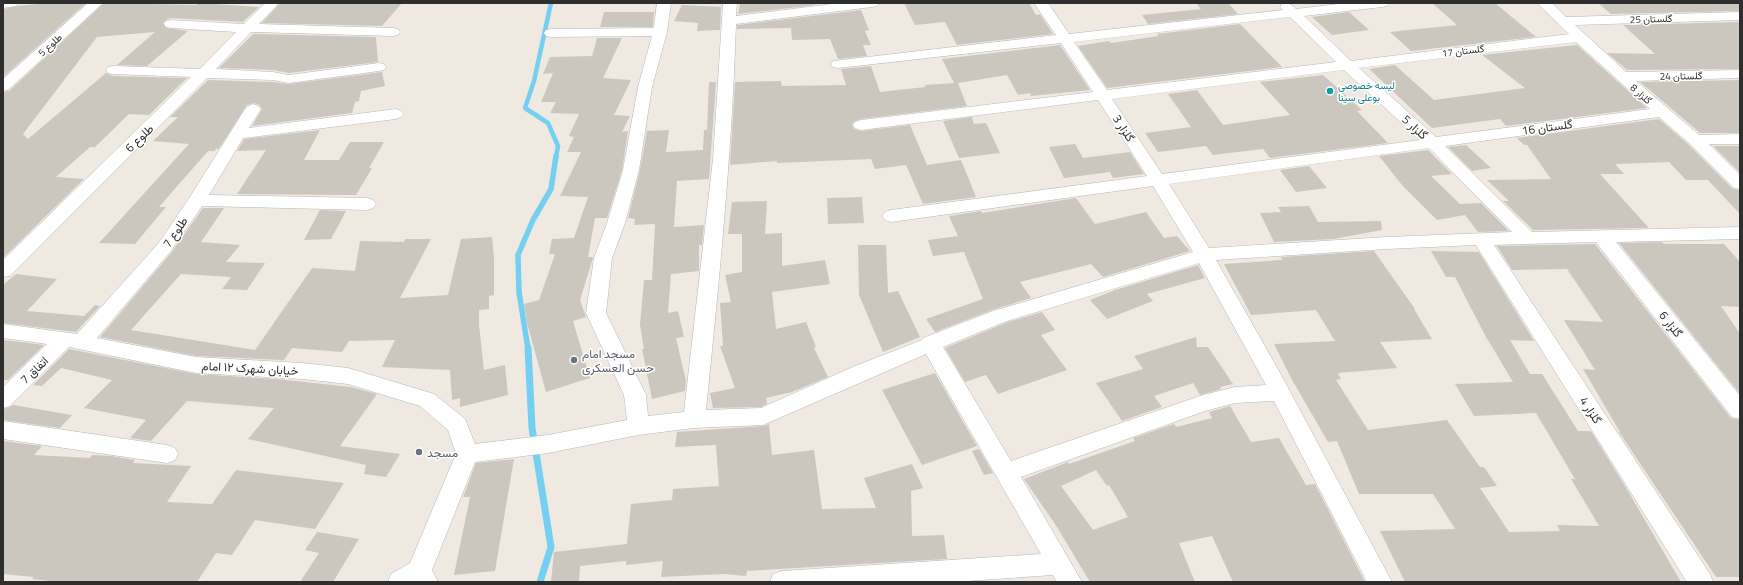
<svg xmlns="http://www.w3.org/2000/svg" width="1743" height="585" font-family="'Titillium Web',Vazirmatn,sans-serif">
<style>
.lines{fill:none;stroke-linecap:round;stroke-linejoin:round}
.stream-far2{stroke:#75cff0;stroke-width:4.5}
.stream-far1{stroke:#75cff0;stroke-width:5.5}
.stream{stroke:#75cff0;stroke-width:7}
.building{fill:#cbc7bf;fill-rule:evenodd}
.minor-casing{stroke:#b4b7c1;stroke-width:1}
.minor{fill:#fff;fill-rule:evenodd}
.culture-dot{fill:#0f9aa8;stroke:#fff;stroke-width:1.5}
.worship-dot{fill:#6b7280;stroke:#fff;stroke-width:1.5}
.labels{text-anchor:middle;dominant-baseline:central;stroke-width:3;stroke-linejoin:round;paint-order:stroke}
.far-street-label{font-size:10px;fill:#2e2e2e;stroke:#fff}
.far-culture-label{font-size:10px;fill:#0d838f;stroke:#fff;text-anchor:start}
.street-label{font-size:12px;fill:#2e2e2e;stroke:#fff}
.worship-label{font-size:12px;fill:#5b616d;stroke:#fff;text-anchor:start}
</style>
<rect width="100%" height="100%" fill="#efe9e1"/>
<g class="lines">
<!-- stream-far2 -->
<polyline class="stream-far2" points="551,3 534,81 525,108 548,123 558,146 556,157"/>
<!-- stream-far1 -->
<polyline class="stream-far1" points="528,349 519,292 518,255 533,220 551,189 556,156"/>
<!-- stream -->
<polyline class="stream" points="528,348 532,428 551,547 540,582"/>
</g>
<!-- building -->
<g class="building">
<polygon points="49,3 86,3 3,77 3,9 18,6"/>
<polygon points="104,3 196,5 199,3 259,7 243,22 171,18 166,20 163,23 166,28 188,31 147,66 117,65 155,32 97,37 23,134 28,139 106,73 113,76 187,78 149,115 129,114 95,147 90,147 56,177 84,179 3,258 3,92 9,91"/>
<polygon points="280,3 402,3 382,26 262,23"/>
<polygon points="740,3 814,3 815,5 738,14"/>
<polygon points="904,3 1029,3 1036,15 1040,14 1053,34 957,45 945,22 915,25"/>
<polygon points="1196,3 1228,3 1238,14 1148,24 1142,15 1201,9"/>
<polygon points="1432,3 1495,3 1536,37 1411,51 1390,32 1457,25"/>
<polygon points="1598,3 1740,3 1740,11 1611,14"/>
<polygon points="682,5 721,7 720,30 697,31 698,23 674,21"/>
<polygon points="861,10 869,30 865,31 871,45 863,45 867,56 838,59 830,39 792,40 791,28 737,29 737,25"/>
<polygon points="604,12 654,12 653,27 600,27"/>
<polygon points="1349,12 1369,30 1332,35 1312,17"/>
<polygon points="1740,22 1740,69 1627,70 1607,53 1655,54 1623,25"/>
<polygon points="1240,24 1282,67 1107,88 1078,46 1109,41 1111,43 1159,36 1157,34"/>
<polygon points="253,34 376,37 378,62 289,73 273,70 219,68"/>
<polygon points="597,38 622,38 603,78 631,80 614,115 630,116 622,132 628,131 622,170 607,218 595,218 588,257 593,257 592,261 580,300 586,317 573,321 590,378 546,392 527,323 524,304 539,300 555,254 549,254 552,239 574,238 588,197 560,196 581,152 567,152 574,137 569,136 579,114 550,113 556,102 541,102 553,73 543,74 550,57 592,56"/>
<polygon points="1060,45 1090,90 1031,96 1030,93 1018,95 1007,75 958,83 967,106 861,119 855,121 852,124 854,129 861,131 910,125 927,165 961,160 976,197 923,204 906,165 875,169 871,159 800,162 777,163 777,161 730,165 735,82 781,81 782,86 846,85 841,69 871,66 880,92 925,87 925,85 954,83 942,59"/>
<polygon points="1577,45 1647,108 1506,126 1500,119 1432,128 1369,69 1395,65 1434,100 1525,88 1482,55"/>
<polygon points="382,72 385,86 361,91 359,101 355,102 352,113 252,126 262,109 259,105 254,103 247,105 218,150 217,148 214,151 208,151 159,207 166,207 135,244 99,243 189,144 153,141 178,117 170,117 208,80 273,82 289,84"/>
<polygon points="1323,75 1362,110 1357,111 1388,143 1270,158 1263,149 1213,155 1206,146 1158,152 1145,133 1191,127 1168,94 1197,90 1223,125 1290,115 1260,82"/>
<polygon points="1740,80 1740,133 1700,133 1640,82"/>
<polygon points="709,82 716,82 709,179 677,181 674,227 704,225 702,245 699,245 699,271 671,274 668,313 678,311 684,337 676,338 686,381 685,391 652,399 642,349 644,349 640,325 644,280 652,280 655,224 634,225 635,219 628,218 640,170 647,131 669,130 666,152 703,150 704,130 707,130"/>
<polygon points="972,117 974,124 986,123 1000,153 959,158 943,121"/>
<polygon points="1659,119 1688,144 1733,189 1740,190 1740,214 1708,180 1686,180 1669,162 1615,164 1624,174 1600,174 1649,228 1533,230 1503,201 1509,201 1487,180 1551,179 1527,145 1524,145 1517,138"/>
<polygon points="320,130 304,160 339,160 350,142 384,142 369,168 372,168 356,195 237,194 266,150 237,151 244,139"/>
<polygon points="1075,144 1083,158 1130,152 1144,174 1113,178 1110,172 1064,178 1049,147"/>
<polygon points="1466,145 1491,168 1472,171 1448,147"/>
<polygon points="1713,146 1740,146 1740,173"/>
<polygon points="1428,150 1452,174 1431,176 1460,204 1481,203 1509,231 1478,232 1465,215 1437,220 1402,185 1379,156"/>
<polygon points="1309,166 1327,188 1296,192 1280,170"/>
<polygon points="862,197 864,223 828,224 827,198"/>
<polygon points="1076,198 1095,224 1146,212 1164,238 1177,236 1190,251 1103,277 1091,264 1020,282 1031,298 992,310 935,332 926,319 983,299 964,252 933,256 928,240 958,236 949,216 981,211 982,213"/>
<polygon points="767,201 765,234 782,233 782,266 825,260 830,284 772,292 776,329 806,322 816,347 814,348 828,377 792,392 766,398 767,404 761,407 713,408 710,393 735,388 720,346 723,346 720,303 731,302 725,275 742,272 742,234 728,234 732,202"/>
<polygon points="1309,206 1318,222 1381,221 1382,230 1333,239 1274,242 1260,213 1281,212 1278,207"/>
<polygon points="203,208 224,208 201,242 240,245 226,262 265,263 247,290 222,289 231,277 181,274 131,330 255,350 312,268 355,271 360,241 404,242 405,239 431,239 400,298 448,295 461,239 492,237 494,259 494,295 489,296 489,309 479,310 479,325 484,370 505,365 508,395 460,407 460,398 452,400 450,370 382,367 395,340 349,341 342,352 292,348 284,360 196,356 100,337 171,253"/>
<polygon points="320,210 346,211 331,239 304,240"/>
<polygon points="1662,242 1664,244 1724,244 1740,262 1740,307 1721,306 1740,334 1740,394 1619,243"/>
<polygon points="1595,244 1731,418 1740,420 1740,577 1716,577 1619,432 1620,432 1583,369 1595,370 1564,320 1603,322 1567,269 1512,270 1497,246"/>
<polygon points="858,245 886,245 888,293 898,291 920,337 883,352 859,295"/>
<polygon points="1374,251 1415,309 1414,309 1432,339 1380,342 1397,368 1338,373 1341,379 1336,380 1368,430 1447,420 1480,467 1484,467 1497,486 1480,488 1509,532 1560,531 1557,525 1599,526 1571,479 1575,479 1536,413 1474,416 1455,384 1513,382 1488,340 1487,339 1455,277 1446,277 1431,251 1479,252 1534,341 1510,340 1530,374 1542,374 1578,431 1591,431 1628,491 1681,582 1405,582 1380,531 1455,529 1433,494 1359,494 1337,441 1328,442 1291,378 1274,344 1335,341 1316,310 1251,315 1224,264 1282,260 1281,257"/>
<polygon points="1198,265 1205,278 1147,294 1153,301 1107,319 1090,300 1115,290"/>
<polygon points="16,274 57,279 27,311 84,316 95,305 100,306 76,332 3,323 3,285"/>
<polygon points="1042,312 1055,330 1041,335 1067,370 998,394 986,375 965,382 945,348 1008,322"/>
<polygon points="1196,337 1197,347 1208,347 1233,384 1220,387 1221,389 1200,395 1193,383 1154,396 1162,407 1122,421 1096,383 1143,369 1134,356"/>
<polygon points="3,340 44,345 8,380 3,380"/>
<polygon points="69,349 196,374 277,379 351,387 377,394 340,446 400,454 386,477 364,474 366,465 248,439 274,408 187,401 151,441 130,438 146,420 84,408 112,380 61,368 42,386 33,385"/>
<polygon points="935,373 977,446 922,465 882,390"/>
<polygon points="13,405 72,415 60,428 3,420 3,409 10,407"/>
<path d="M 1230,406 L 1251,442 L 1279,438 L 1306,485 L 1315,484 L 1365,582 L 1233,582 L 1212,536 L 1179,543 L 1195,582 L 1090,582 L 1057,527 L 1024,479 L 1068,462 L 1069,464 L 1135,441 L 1133,438 L 1174,424 L 1176,427 L 1212,418 L 1209,412 ZM 1096,470 L 1107,486 L 1109,485 L 1128,517 L 1093,530 L 1061,486 Z"/>
<polygon points="769,424 772,455 814,450 822,509 876,508 864,478 912,464 923,488 911,491 912,536 944,535 947,559 747,571 746,576 724,574 661,577 663,561 626,565 626,561 580,566 579,582 551,582 554,552 627,544 631,504 672,500 673,489 719,486 716,445 675,447 677,432 763,426"/>
<polygon points="3,441 42,446 34,455 90,458 92,455 111,456 135,460 133,463 191,466 167,502 212,504 236,470 344,483 315,529 255,520 232,555 216,553 197,582 58,582 32,579 34,577 3,574"/>
<polygon points="979,449 993,473 984,475 972,451"/>
<polygon points="514,459 495,571 454,575 470,497 463,497 476,463"/>
<polygon points="317,532 359,539 333,582 300,582 319,553 305,550"/>
</g>
<g class="lines">
<!-- minor casing -->
<g class="minor-casing">
<g id="minor">
<polygon points="3,3 18,3 16,6 3,8"/>
<polygon points="88,3 103,3 8,90 3,91 3,79"/>
<polygon points="265,3 279,3 259,24 393,28 398,29 400,32 398,35 393,36 251,32 216,69 273,72 289,75 379,63 384,64 386,67 384,70 379,71 289,83 273,80 207,78 10,276 3,277 3,260 191,77 113,74 108,73 106,70 108,67 113,66 200,69 236,32 171,28 166,27 164,24 166,21 171,20 244,24"/>
<path d="M 657,3 L 671,3 L 667,32 L 652,87 L 639,170 L 625,223 L 612,258 L 606,313 L 646,395 L 648,416 L 684,412 L 713,159 L 723,3 L 737,3 L 736,16 L 840,3 L 879,3 L 877,6 L 872,7 L 736,24 C 732,153 719,282 706,410 L 761,408 L 855,366 L 922,340 L 923,338 L 993,311 L 1193,252 L 1153,186 L 891,222 L 885,220 L 882,216 L 885,212 L 891,210 L 1147,176 L 1098,100 L 861,130 L 855,128 L 853,125 L 855,122 L 861,120 L 1093,92 L 1061,43 L 838,68 L 833,67 L 831,64 L 833,61 L 1056,35 L 1034,3 L 1048,3 L 1069,34 L 1283,10 L 1280,7 L 1282,4 C 1289,3 1292,4 1296,9 L 1346,3 L 1389,3 L 1387,6 L 1382,7 L 1304,16 L 1351,61 L 1569,34 L 1537,3 L 1552,3 L 1566,17 L 1740,12 L 1740,20 L 1575,25 L 1626,72 L 1740,70 L 1740,78 L 1636,81 L 1699,135 L 1740,134 L 1740,144 L 1709,144 L 1740,175 L 1740,189 L 1734,188 L 1689,143 L 1659,117 L 1445,146 L 1532,232 L 1740,227 L 1740,239 L 1616,242 L 1740,396 L 1740,419 L 1732,417 L 1596,242 L 1494,245 L 1710,574 L 1713,582 L 1687,582 L 1476,245 L 1387,249 L 1216,260 L 1279,371 L 1392,582 L 1367,582 L 1274,401 L 1235,403 L 1205,411 L 1021,477 L 1082,582 L 1057,582 L 1053,575 L 953,582 L 770,582 L 773,574 L 782,571 L 1041,554 L 926,354 L 763,425 L 694,428 L 638,435 L 548,453 L 475,462 L 432,570 L 438,582 L 388,582 L 391,574 L 410,563 L 456,454 L 448,430 L 420,406 L 348,384 L 302,379 L 196,373 L 69,347 L 10,406 L 3,408 L 3,387 L 47,344 L 3,338 L 3,324 L 77,334 L 158,244 L 190,197 L 245,109 L 248,106 L 253,104 L 258,106 L 261,109 L 249,128 L 396,109 L 401,111 L 404,114 L 401,117 L 396,119 L 243,138 L 209,195 L 367,198 L 373,200 L 376,204 L 373,208 L 367,210 L 202,206 L 170,252 L 97,338 L 196,357 L 302,363 L 348,368 L 434,394 L 465,419 L 475,444 L 548,435 L 627,420 L 624,395 L 586,313 L 594,258 L 607,223 L 623,170 L 638,87 L 652,36 L 551,37 L 546,36 L 544,33 L 546,30 L 551,29 L 654,28 ZM 1290,17 L 1336,62 L 1107,90 L 1074,42 ZM 1576,42 L 1650,109 L 1436,137 L 1359,68 ZM 1344,70 L 1420,140 L 1162,174 L 1112,99 ZM 1429,148 L 1512,232 L 1387,237 L 1209,248 L 1169,184 ZM 1199,263 L 1266,385 L 1235,387 L 1203,395 L 1011,461 L 943,347 L 1007,321 Z"/>
<polygon points="3,421 167,445 175,448 178,454 175,460 167,463 3,439"/>
</g>
</g>
<!-- minor -->
<use href="#minor" class="minor"/>
</g>
<!-- markers -->
<circle class="culture-dot" cx="1330" cy="91" r="4"/>
<g class="worship-dot">
<circle cx="574" cy="360" r="4"/>
<circle cx="419" cy="452" r="4"/>
</g>
<g class="labels">
<!-- far-street labels -->
<g class="far-street-label">
<text transform="translate(1651 19) rotate(-2)">گلستان 25</text>
<text transform="translate(50 45) rotate(-42)">طلوع 5</text>
<text transform="translate(1463 51) rotate(-7)">گلستان 17</text>
<text transform="translate(1681 76) rotate(-1)">گلستان 24</text>
<text transform="translate(1641 94) rotate(42)">گلزار 8</text>
</g>
<!-- far-culture labels -->
<g class="far-culture-label">
<text x="1338" y="85">لیسه خصوصی<tspan x="1338" dy="12">بوعلی سینا</tspan></text>
</g>
<!-- street labels -->
<g class="street-label">
<text transform="translate(1415 127) rotate(42)">گلزار 5</text>
<text transform="translate(1547 127) rotate(-8)">گلستان 16</text>
<text transform="translate(1124 128) rotate(57)">گلزار 3</text>
<text transform="translate(139 138) rotate(-44)">طلوع 6</text>
<text transform="translate(175 232) rotate(-56)">طلوع 7</text>
<text transform="translate(1671 324) rotate(52)">گلزار 6</text>
<text transform="translate(250 368) rotate(3)">خیابان شهرک ۱۲ امام</text>
<text transform="translate(34 370) rotate(-44)">اتفاق 7</text>
<text transform="translate(1591 410) rotate(57)">گلزار 4</text>
</g>
<!-- worship labels -->
<g class="worship-label">
<text x="582" y="353">مسجد امام<tspan x="582" dy="14">حسن العسکری</tspan></text>
<text x="427" y="452">مسجد</text>
</g>
</g>
<!-- border -->
<rect width="1743" height="585" fill="none" stroke="#2e2e2e" stroke-width="8"/>
</svg>
